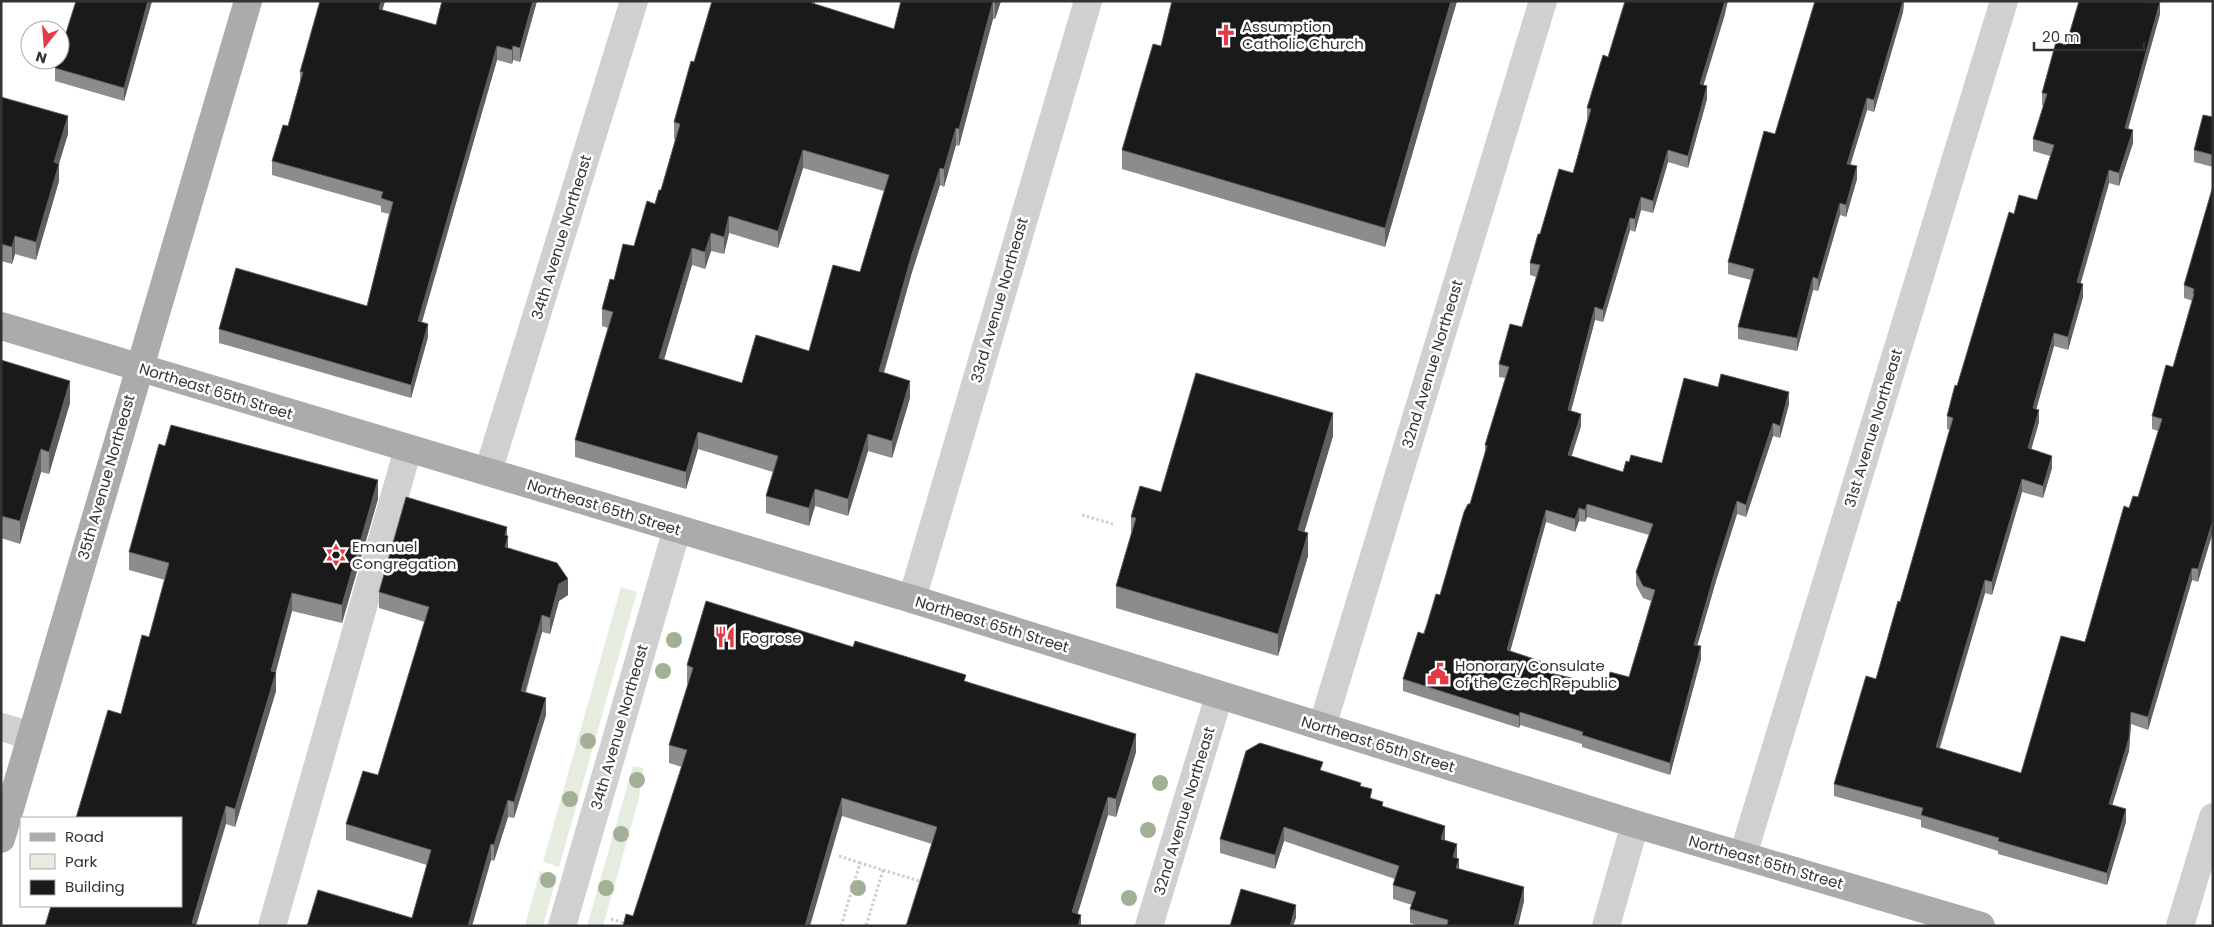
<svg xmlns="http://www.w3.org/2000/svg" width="2214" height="927" font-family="Poppins,sans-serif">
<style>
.green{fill:#e6ecdf}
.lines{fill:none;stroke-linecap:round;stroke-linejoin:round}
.path{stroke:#cdcdcd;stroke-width:3;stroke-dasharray:2.5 2.5;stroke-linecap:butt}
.minor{stroke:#d0d0d0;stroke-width:28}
.major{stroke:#ababab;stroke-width:28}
.tree{fill:#a2b095}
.wall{fill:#8c8c8c;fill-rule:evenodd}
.shaded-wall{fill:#5f5f5f}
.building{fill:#1a1a1a;stroke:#5f5f5f;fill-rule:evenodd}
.labels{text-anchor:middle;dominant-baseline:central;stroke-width:5;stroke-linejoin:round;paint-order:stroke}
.poi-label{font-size:15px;fill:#333;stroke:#fff;text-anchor:start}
.street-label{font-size:15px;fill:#333;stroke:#fff}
</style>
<rect width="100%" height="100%" fill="#fff"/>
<!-- green -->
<g class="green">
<polygon points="621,587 637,592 559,867 543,862"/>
<polygon points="633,766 643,768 639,798 603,926 587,926"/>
<polygon points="540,871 557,875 543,926 525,926"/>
</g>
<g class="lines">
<!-- path -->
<g class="path">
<polyline points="1082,515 1113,524"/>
<polyline points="839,856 860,863"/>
<polyline points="883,870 923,882"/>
<polyline points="611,919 634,926"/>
<polyline points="841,926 860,863 883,870 866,926"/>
</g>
<!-- minor -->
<g class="minor">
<polyline points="488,472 634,1"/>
<polyline points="912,599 1088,1"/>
<polyline points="1,727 31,736"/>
<polyline points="1322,727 1543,1"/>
<polyline points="1743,855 2004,1"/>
<polyline points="272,926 408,449"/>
<polyline points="562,926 677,529"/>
<polyline points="1149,926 1219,696"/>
<polyline points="1606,926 1635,824"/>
<polyline points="2180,926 2213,817"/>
</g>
<!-- major -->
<g class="major">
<polyline points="1,326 912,599 1635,824 1981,926"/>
<polyline points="1,839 248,1"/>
</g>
</g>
<!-- trees -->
<g class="tree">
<circle cx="674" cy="640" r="8"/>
<circle cx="663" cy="671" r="8"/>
<circle cx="588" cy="741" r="8"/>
<circle cx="637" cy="780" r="8"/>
<circle cx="1160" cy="783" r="8"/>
<circle cx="570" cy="799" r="8"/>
<circle cx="1148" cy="830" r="8"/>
<circle cx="621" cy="834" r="8"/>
<circle cx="548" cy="880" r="8"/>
<circle cx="606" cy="888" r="8"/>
<circle cx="858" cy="888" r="8"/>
<circle cx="1129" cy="898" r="8"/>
</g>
<!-- wall -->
<g class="wall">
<polygon points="76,1 152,1 124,101 55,81 55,68"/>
<polygon points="320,1 385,1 382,10 436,25 442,1 537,1 520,62 513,60 512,64 497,60 422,322 428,337 411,398 219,343 219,329 367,306 389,214 381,212 381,206 272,175 272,161 288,126 300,81 300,72"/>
<path d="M 815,1 L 815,4 L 894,29 L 917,1 L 1001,1 L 995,19 L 993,19 L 959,146 L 956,145 L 944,187 L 940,185 L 912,272 L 884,373 L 910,398 L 892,458 L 868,451 L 848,516 L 815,506 L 809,526 L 766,513 L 766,496 L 773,472 L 698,449 L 686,489 L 575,457 L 575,440 L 608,328 L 602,326 L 602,309 L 614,280 L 634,246 L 661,190 L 675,140 L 674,139 L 674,122 L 694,62 ZM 803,168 L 884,191 L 860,272 L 809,351 L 742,383 L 664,360 L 692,265 L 705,269 L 711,251 L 724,254 L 729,233 L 778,248 Z"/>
<polygon points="1172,1 1457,1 1385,247 1122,169 1122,150 1161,46"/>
<polygon points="1815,1 1904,1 1903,12 1874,112 1867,110 1850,165 1857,179 1846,217 1840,215 1818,291 1813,290 1797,351 1738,339 1738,327 1751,280 1728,274 1728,262 1775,134"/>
<path d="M 1725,14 L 1703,85 L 1707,99 L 1688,168 L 1668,162 L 1653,213 L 1641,210 L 1635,232 L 1630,230 L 1603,322 L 1595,320 L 1571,411 L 1581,426 L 1571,456 L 1623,472 L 1629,462 L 1662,463 L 1718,387 L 1789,404 L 1780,438 L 1773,436 L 1746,517 L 1737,514 L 1716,581 L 1697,646 L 1701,659 L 1670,775 L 1582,747 L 1582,744 L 1520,725 L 1519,728 L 1403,691 L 1403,679 L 1440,595 L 1470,504 L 1485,455 L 1485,445 L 1505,378 L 1499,377 L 1499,364 L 1522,327 L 1536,277 L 1530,275 L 1530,263 L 1573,173 L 1587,120 L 1587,108 L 1608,57 ZM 1587,517 L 1649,535 L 1636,572 L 1636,585 L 1643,598 L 1651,601 L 1629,677 L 1607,686 L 1552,674 L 1510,651 L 1546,522 L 1575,532 L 1579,521 L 1585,522 Z"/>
<polygon points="2160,14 2128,128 2133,143 2119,186 2109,183 2081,283 2083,297 2068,350 2054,346 2036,409 2039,422 2031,449 2052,468 2043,498 2022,492 1992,595 1985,593 1940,748 2021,773 2085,642 2129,508 2138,497 2158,431 2152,429 2152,416 2173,367 2193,301 2184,298 2184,285 2213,186 2198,582 2192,580 2148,730 2131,724 2129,751 2112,805 2126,822 2107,885 1998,854 1998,851 1921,827 1921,820 1834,796 1834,784 1876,679 1900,602 1950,430 1947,429 1947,416 2014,214 2037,200 2050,156 2033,151 2033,139 2044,106 2042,105 2042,93 2066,45"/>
<polygon points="1,97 68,134 59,164 59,181 36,260 15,254 12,264 1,261"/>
<polygon points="2213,117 2213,167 2194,162 2194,150"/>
<polygon points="1,360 70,403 49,474 41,472 20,544 1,538"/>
<polygon points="1333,436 1304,532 1308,556 1278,656 1116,608 1116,586 1131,534 1131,517 1161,492"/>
<polygon points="378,499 342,623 292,611 276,672 276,691 235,827 226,824 121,714 149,637 165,580 129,570 129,552"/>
<polygon points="507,536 508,548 568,595 559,601 550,634 542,632 526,692 546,715 514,818 508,817 494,861 491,860 472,926 307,926 412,918 427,865 346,840 346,824 378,775 425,622 379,608 379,592"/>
<polygon points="687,665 966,681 1136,752 1116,817 1108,815 1077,914 1081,926 932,844 842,816 633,916 682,767 669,763 669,745 688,684 687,683"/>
<polygon points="1323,771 1361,786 1372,799 1383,807 1445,840 1457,858 1459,868 1524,901 1518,926 1419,926 1410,923 1410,909 1412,905 1393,899 1393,885 1395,879 1284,841 1275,869 1220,853 1220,839"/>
</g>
<!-- shaded-wall -->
<g class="shaded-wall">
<polygon points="148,1 152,1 124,101 124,88"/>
<polygon points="381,1 385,1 379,22 379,9"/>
<polygon points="533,1 537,1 520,62 520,48"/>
<polygon points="993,1 993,19 959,146 959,129"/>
<polygon points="995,1 1001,1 995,19"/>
<polygon points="1451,1 1457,1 1385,247 1385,228"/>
<polygon points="1725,1 1728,1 1725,14 1700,97 1700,84"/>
<polygon points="1901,1 1904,1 1903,12 1874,112 1874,100"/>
<polygon points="2160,2 2160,14 2125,140 2125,128"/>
<polygon points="497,46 497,60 418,335 418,321"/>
<polygon points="513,46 513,60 512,64 512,50"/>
<polygon points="1707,86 1707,99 1688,168 1688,156"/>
<polygon points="1867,98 1867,110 1847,176 1847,164"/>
<polygon points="68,116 68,134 54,179 54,162"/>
<polygon points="956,128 956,145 944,187 944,169"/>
<polygon points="2133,130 2133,143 2119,186 2119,173"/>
<polygon points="803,150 803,168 778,248 778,231"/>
<polygon points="1668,150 1668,162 1653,213 1653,201"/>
<polygon points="59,164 59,181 36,260 36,242"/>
<polygon points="1857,166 1857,179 1846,217 1846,205"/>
<polygon points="940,168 940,185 912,272 879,389 879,371 912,254"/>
<polygon points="2109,170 2109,183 2077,295 2077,282"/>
<polygon points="1641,197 1641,210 1635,232 1635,219"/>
<polygon points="1840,203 1840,215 1818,291 1818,279"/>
<polygon points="729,216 729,233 724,254 724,237"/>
<polygon points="1630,218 1630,230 1603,322 1603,310"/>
<polygon points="711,233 711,251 705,269 705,252"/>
<polygon points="15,236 15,254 12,264 12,247"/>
<polygon points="692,248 692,265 659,376 659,358"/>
<polygon points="1813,277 1813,290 1797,351 1797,338"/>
<polygon points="2083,284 2083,297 2068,350 2068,337"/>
<polygon points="1595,307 1595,320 1568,422 1568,410"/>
<polygon points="428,324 428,337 411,398 411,385"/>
<polygon points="2054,333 2054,346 2033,421 2033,408"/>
<polygon points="70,381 70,403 49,474 49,452"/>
<polygon points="910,381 910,398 892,458 892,441"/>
<polygon points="1789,392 1789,404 1780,438 1780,426"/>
<polygon points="2039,410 2039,422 2028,461 2028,448"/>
<polygon points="1333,413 1333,436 1298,553 1298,530"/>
<polygon points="1581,414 1581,426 1568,468 1568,455"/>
<polygon points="1773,423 1773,436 1746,517 1746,505"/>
<polygon points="698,432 698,449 686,489 686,472"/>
<polygon points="868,434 868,451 848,516 848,499"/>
<polygon points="41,449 41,472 20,544 20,521"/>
<polygon points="2052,456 2052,468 2043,498 2043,486"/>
<polygon points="2022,479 2022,492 1992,595 1992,582"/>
<polygon points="378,480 378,499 342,623 342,605"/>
<polygon points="815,489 815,506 809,526 809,508"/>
<polygon points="1737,501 1737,514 1716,581 1694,657 1694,645 1716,568"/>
<polygon points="1587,504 1587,517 1585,522 1585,510"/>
<polygon points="1579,508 1579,521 1575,532 1575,519"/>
<polygon points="1546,510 1546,522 1507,663 1507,650"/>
<polygon points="2213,520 2213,532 2198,582 2198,569"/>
<polygon points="507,527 507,540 508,536 508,552 505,563 505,535"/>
<polygon points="1308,533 1308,556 1278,656 1278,634"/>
<polygon points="2192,568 2192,580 2148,730 2148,717"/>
<polygon points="568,579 568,595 559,601 550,634 550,618 559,584"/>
<polygon points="1985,580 1985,593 1936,759 1936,747"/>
<polygon points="292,593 292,611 271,689 271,671"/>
<polygon points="542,615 542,632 521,707 521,691"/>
<polygon points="1701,646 1701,659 1670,775 1670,763"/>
<polygon points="276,672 276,691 235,827 235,809"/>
<polygon points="546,698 546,715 514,818 514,802"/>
<polygon points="1520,712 1520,725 1519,728 1519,716"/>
<polygon points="2131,712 2131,724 2129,751 2109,816 2109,804"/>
<polygon points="1136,734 1136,752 1116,817 1116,799"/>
<polygon points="1108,797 1108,815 1074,926 1072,912"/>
<polygon points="842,798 842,816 810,926 805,926"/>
<polygon points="508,800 508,817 494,861 494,845"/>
<polygon points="226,806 226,824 196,926 192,926 192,923"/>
<polygon points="2126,809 2126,822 2107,885 2107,873"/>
<polygon points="1445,826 1445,840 1441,839"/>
<polygon points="1284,827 1284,841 1275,869 1275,855"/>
<polygon points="491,844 491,860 472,926 468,926"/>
<polygon points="1457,844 1457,859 1453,857"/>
<polygon points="1459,859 1459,873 1456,868"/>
<polygon points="1524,887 1524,901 1518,926 1514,926"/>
<polygon points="1296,905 1296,918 1293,926 1290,926"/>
<polygon points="1081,915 1081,926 1078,926"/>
</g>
<!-- building -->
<g class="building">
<polygon points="76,1 148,1 124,88 55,68 57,60 60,60 60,52"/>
<polygon points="320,1 381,1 379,9 436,25 442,1 533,1 520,48 513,46 512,50 497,46 418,321 428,324 411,385 219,329 236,268 367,306 393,202 381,198 383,192 272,161 283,125 288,126 303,72 300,72"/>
<path d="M 712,1 L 812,1 L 812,3 L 894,29 L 901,1 L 913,1 L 917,2 L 917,1 L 993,1 L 959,129 L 956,128 L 944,169 L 940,168 L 912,254 L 879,371 L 910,381 L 892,441 L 868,434 L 848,499 L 815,489 L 809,508 L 766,496 L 778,456 L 698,432 L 686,472 L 575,440 L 612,315 L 613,312 L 602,309 L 610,279 L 614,280 L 623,244 L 634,246 L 647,201 L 655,204 L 659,190 L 661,190 L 680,124 L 674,122 L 691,61 L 694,62 ZM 803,150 L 889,175 L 860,272 L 833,265 L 809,351 L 756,335 L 742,383 L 659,358 L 692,248 L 705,252 L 711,233 L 724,237 L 729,216 L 778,231 Z"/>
<polygon points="1172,1 1451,1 1385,228 1122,150 1153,44 1161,46"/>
<path d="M 1625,1 L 1725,1 L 1700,84 L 1707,86 L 1688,156 L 1668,150 L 1653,201 L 1641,197 L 1635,219 L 1630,218 L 1603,310 L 1595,307 L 1568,410 L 1581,414 L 1568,455 L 1623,472 L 1626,461 L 1629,462 L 1631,455 L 1662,463 L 1684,378 L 1718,387 L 1721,374 L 1789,392 L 1780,426 L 1773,423 L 1746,505 L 1737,501 L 1716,568 L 1694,645 L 1701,646 L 1670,763 L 1582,735 L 1583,732 L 1520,712 L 1519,716 L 1403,679 L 1418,632 L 1424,634 L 1436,594 L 1440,595 L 1464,512 L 1468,504 L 1470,504 L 1487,446 L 1485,445 L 1509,367 L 1499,364 L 1510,324 L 1522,327 L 1540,265 L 1530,263 L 1538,234 L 1540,234 L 1559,169 L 1573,173 L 1591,109 L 1587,108 L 1603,55 L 1608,57 ZM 1587,504 L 1653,524 L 1636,572 L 1643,586 L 1655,590 L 1629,677 L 1610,672 L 1607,686 L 1550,673 L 1552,665 L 1507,650 L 1546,510 L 1575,519 L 1579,508 L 1585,510 Z"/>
<polygon points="1815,1 1903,1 1874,100 1867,98 1847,164 1857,166 1846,205 1840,203 1818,279 1813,277 1797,338 1738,327 1754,269 1728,262 1764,131 1775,134"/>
<polygon points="2079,1 2160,2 2125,128 2133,130 2119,173 2109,170 2077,282 2083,284 2068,337 2054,333 2033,408 2039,410 2028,448 2052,456 2043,486 2022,479 1992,582 1985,580 1936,747 2021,773 2061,636 2085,642 2124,506 2129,508 2133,496 2138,497 2162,419 2152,416 2166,365 2173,367 2194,294 2193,294 2194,289 2184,285 2213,186 2213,520 2198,569 2192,568 2148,717 2131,712 2129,738 2109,804 2126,809 2107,873 1998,841 1999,838 1921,815 1923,808 1834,784 1866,676 1876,679 1898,601 1900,602 1953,418 1947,416 1955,385 1957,386 2009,212 2014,214 2019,195 2037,200 2054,145 2033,139 2047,94 2042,93 2056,42 2066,45"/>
<polygon points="1,97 68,116 54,162 59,164 36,242 15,236 12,247 1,244"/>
<polygon points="2203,115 2213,117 2213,155 2194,150"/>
<polygon points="1,360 70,381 49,452 41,449 20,521 1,516"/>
<polygon points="1196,373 1333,413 1298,530 1308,533 1278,634 1116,586 1136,518 1131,517 1140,486 1161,492"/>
<polygon points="171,425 378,480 342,605 292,593 271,671 276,672 235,809 226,806 192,923 196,924 195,926 45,926 51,906 181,906 181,818 76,818 108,710 121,714 142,635 149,637 169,563 129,552 159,444 165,446"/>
<polygon points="406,497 507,527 505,535 508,536 505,547 557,563 568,579 559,584 550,618 542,615 521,691 546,698 514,802 508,800 494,845 491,844 468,926 307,926 318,890 412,918 431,850 346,824 363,771 378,775 429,607 379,592"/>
<polygon points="706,601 853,647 855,641 966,675 964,681 1136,734 1116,799 1108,797 1072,912 1081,915 1078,926 906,926 937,827 842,798 805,926 623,926 626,914 633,916 687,750 669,745 693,668 687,665"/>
<polygon points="1260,743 1323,762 1320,770 1361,783 1360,786 1372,789 1370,798 1383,802 1382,806 1445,826 1441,839 1457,844 1453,857 1459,859 1456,868 1524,887 1514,926 1447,926 1448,920 1410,909 1416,892 1393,885 1399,866 1284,827 1275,855 1220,839 1246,751"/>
<polygon points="1241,889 1296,905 1290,926 1230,926"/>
</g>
<!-- icons -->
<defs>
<g id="church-bare" transform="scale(1.725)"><path d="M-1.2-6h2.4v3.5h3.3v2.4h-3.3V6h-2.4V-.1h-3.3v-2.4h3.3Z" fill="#e63946" stroke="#fff" stroke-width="2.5" paint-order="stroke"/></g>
<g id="synagogue-bare" transform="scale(1.725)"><path d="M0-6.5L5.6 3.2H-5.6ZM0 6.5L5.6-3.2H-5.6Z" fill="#e63946" stroke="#fff" stroke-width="2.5" paint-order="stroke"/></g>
<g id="restaurant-bare" transform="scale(1.725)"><path d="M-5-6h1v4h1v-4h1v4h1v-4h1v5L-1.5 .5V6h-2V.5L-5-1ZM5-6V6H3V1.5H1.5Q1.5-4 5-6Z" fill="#e63946" stroke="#fff" stroke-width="2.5" paint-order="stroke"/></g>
<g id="civic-bare" transform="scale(1.725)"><path d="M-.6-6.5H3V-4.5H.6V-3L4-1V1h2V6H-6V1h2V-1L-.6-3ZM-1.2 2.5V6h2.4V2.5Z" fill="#e63946" stroke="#fff" stroke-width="2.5" paint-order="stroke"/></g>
</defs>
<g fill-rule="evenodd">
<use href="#church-bare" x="1226" y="35"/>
<use href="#synagogue-bare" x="336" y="555"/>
<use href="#restaurant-bare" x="725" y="637"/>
<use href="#civic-bare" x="1438" y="674"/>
</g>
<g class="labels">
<!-- poi labels -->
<g class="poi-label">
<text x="1242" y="26">Assumption<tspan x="1242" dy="17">Catholic Church</tspan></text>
<text x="352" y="546">Emanuel<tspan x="352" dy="17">Congregation</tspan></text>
<text x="742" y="637">Fogrose</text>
<text x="1455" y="665">Honorary Consulate<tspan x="1455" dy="17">of the Czech Republic</tspan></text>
</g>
<!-- street labels -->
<g class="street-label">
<text transform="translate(561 237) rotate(-73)">34th Avenue Northeast</text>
<text transform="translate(999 300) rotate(-74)">33rd Avenue Northeast</text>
<text transform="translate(1432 364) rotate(-73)">32nd Avenue Northeast</text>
<text transform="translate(216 391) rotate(17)">Northeast 65th Street</text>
<text transform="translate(1873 428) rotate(-73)">31st Avenue Northeast</text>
<text transform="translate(106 477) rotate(-74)">35th Avenue Northeast</text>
<text transform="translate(604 507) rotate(17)">Northeast 65th Street</text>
<text transform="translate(992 624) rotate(17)">Northeast 65th Street</text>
<text transform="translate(619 727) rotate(-74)">34th Avenue Northeast</text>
<text transform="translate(1378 744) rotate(17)">Northeast 65th Street</text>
<text transform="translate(1184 811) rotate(-73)">32nd Avenue Northeast</text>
<text transform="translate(1766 862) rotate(16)">Northeast 65th Street</text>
</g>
</g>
<!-- border -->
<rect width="2214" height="927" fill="none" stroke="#333333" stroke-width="5"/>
<!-- legend -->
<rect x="20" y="817" width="162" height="90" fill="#ffffff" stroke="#adadad"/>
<rect x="30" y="833" width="25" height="8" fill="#ababab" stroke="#adadad"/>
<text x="65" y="842" font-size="15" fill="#333333">Road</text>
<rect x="30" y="854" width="25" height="15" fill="#e6ecdf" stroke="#adadad"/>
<text x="65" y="867" font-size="15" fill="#333333">Park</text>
<rect x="30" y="880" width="25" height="15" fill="#1a1a1a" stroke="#adadad"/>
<text x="65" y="892" font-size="15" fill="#333333">Building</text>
<!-- north arrow -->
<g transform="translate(45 45) rotate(197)"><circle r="24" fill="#ffffff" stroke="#adadad"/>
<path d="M0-4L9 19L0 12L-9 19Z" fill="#e63946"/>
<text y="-8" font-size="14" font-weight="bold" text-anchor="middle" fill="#333333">N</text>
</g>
<!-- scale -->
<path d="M2034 42v8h110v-8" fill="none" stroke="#333333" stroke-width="2.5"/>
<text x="2042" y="42" font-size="15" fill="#333333" stroke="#ffffff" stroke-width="4" paint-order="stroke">20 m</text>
</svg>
